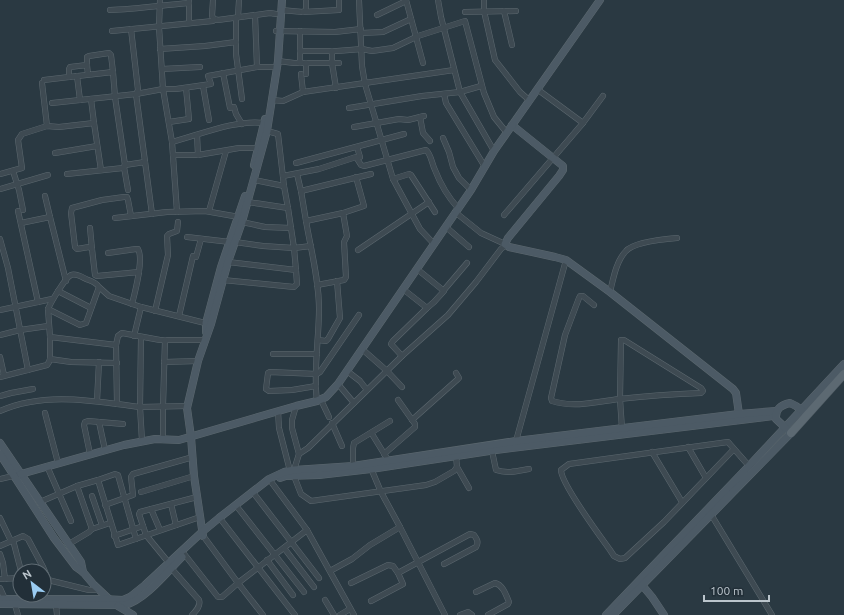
<svg xmlns="http://www.w3.org/2000/svg" width="844" height="615" font-family="Ubuntu,sans-serif">
<style>
.lines{fill:none;stroke-linecap:round;stroke-linejoin:round}
.street-casing{stroke:#5c686f;stroke-width:6}
.secondary-casing{stroke:#5c686f;stroke-width:8}
.primary-casing{stroke:#4a565e;stroke-width:9}
.street{stroke:#3e4a52;stroke-width:5}
.secondary{stroke:#4c5a65;stroke-width:7}
.primary{stroke:#5c6972;stroke-width:8}
</style>
<rect width="100%" height="100%" fill="#2a3942"/>
<g class="lines">
<!-- street casing -->
<g class="street-casing">
<g id="street">
<path d="M 160,0 L 159,27 L 163,89 L 172,142 C 199,135 237,119 264,123"/>
<polyline points="189,0 189,23"/>
<polyline points="213,0 212,16 214,19 218,20 270,13 276,14"/>
<polyline points="359,0 362,66 365,84 393,179 420,229 434,244"/>
<polyline points="406,0 423,63"/>
<polyline points="438,0 441,17 460,92 494,151"/>
<polyline points="484,0 484,11 495,60 520,92 529,100"/>
<path d="M 110,10 C 137,9 163,5 189,3"/>
<polyline points="281,10 303,12 306,10 306,0"/>
<polyline points="504,11 512,45"/>
<polyline points="303,12 339,10 339,0"/>
<polyline points="465,12 516,11"/>
<polyline points="255,15 257,67"/>
<polyline points="377,15 406,1"/>
<polyline points="238,17 239,0"/>
<polyline points="236,18 236,54 242,99"/>
<polyline points="112,31 213,21 214,19"/>
<polyline points="276,31 335,32 361,29"/>
<polyline points="361,33 383,32 411,19"/>
<polyline points="160,49 205,46 236,42"/>
<polyline points="300,51 337,51 362,49 372,51 393,48 418,36 465,21 484,93 494,117 507,133"/>
<polyline points="332,51 332,63 336,88"/>
<polyline points="278,61 294,63 339,63"/>
<polyline points="300,63 300,31"/>
<polyline points="306,63 306,74"/>
<polyline points="87,65 87,57 89,56 109,53 111,55 113,72"/>
<polyline points="162,69 200,67"/>
<polyline points="223,73 230,108"/>
<polyline points="301,74 303,92"/>
<polyline points="77,76 80,100"/>
<polyline points="44,80 69,77"/>
<polyline points="42,83 47,126"/>
<polyline points="203,86 209,120"/>
<polyline points="444,94 446,103 485,167"/>
<polyline points="272,100 283,101 303,92 454,70"/>
<polyline points="52,103 136,94 138,90 131,29"/>
<polyline points="234,107 236,114 242,124"/>
<polyline points="349,108 422,96 460,92 481,86"/>
<polyline points="420,117 423,133 430,141"/>
<polyline points="169,122 189,119 186,88"/>
<polyline points="94,123 101,170"/>
<polyline points="583,123 603,96"/>
<polyline points="354,127 399,119 408,120 424,116"/>
<polyline points="267,131 278,134 284,186"/>
<polyline points="197,135 198,155"/>
<polyline points="443,138 449,152 453,167 459,178 471,190"/>
<polyline points="172,142 177,212"/>
<polyline points="357,147 360,157"/>
<polyline points="55,153 97,146"/>
<polyline points="173,155 198,155 239,148 258,148"/>
<polyline points="296,163 404,134"/>
<polyline points="125,165 145,162"/>
<polyline points="124,167 128,190"/>
<polyline points="13,171 19,190 23,210"/>
<polyline points="0,174 22,168 18,140 22,134 47,126 59,127 94,123 91,99"/>
<polyline points="67,174 123,168 125,165 115,97 113,72 69,77 69,69 70,67 87,65 88,75"/>
<polyline points="297,174 301,191 371,174"/>
<path d="M 283,176 L 319,169 L 356,157 L 361,165 L 364,166 L 426,150 C 431,154 432,164 435,170 C 440,183 448,197 458,208"/>
<polyline points="393,179 409,174 411,175 435,212"/>
<polyline points="0,189 48,175"/>
<polyline points="301,191 306,221"/>
<polyline points="45,196 50,217"/>
<polyline points="248,202 288,208 284,186 254,180"/>
<polyline points="18,211 38,302"/>
<polyline points="209,211 226,151"/>
<polyline points="455,212 481,233 505,244"/>
<polyline points="152,214 136,94 163,89 176,89 211,84 208,76 257,67 273,67"/>
<polyline points="504,215 583,123 537,89"/>
<polyline points="131,216 128,200 127,197 124,197 102,200 72,208 71,213 75,247 77,249 89,247 92,249 95,275 97,276 139,272"/>
<polyline points="115,218 167,212 205,211 239,217"/>
<polyline points="242,222 265,227 291,228 288,208"/>
<polyline points="21,223 50,217 66,281"/>
<polyline points="446,227 469,247"/>
<polyline points="90,228 92,249"/>
<polyline points="187,237 230,242"/>
<polyline points="0,239 8,268 28,370"/>
<polyline points="235,242 263,246 294,248 291,228"/>
<polyline points="358,250 429,202"/>
<path d="M 108,253 L 136,249 L 138,249 C 144,259 135,292 132,304"/>
<polyline points="196,257 201,239"/>
<polyline points="228,262 296,270 294,248 311,246"/>
<polyline points="223,280 294,287 297,284 296,270"/>
<polyline points="317,285 344,280 346,277 344,242 347,236 343,213"/>
<path d="M 99,287 C 96,282 91,281 86,279 C 82,277 76,273 71,275 C 65,278 51,302 48,309 L 80,325 L 86,323 L 99,287 L 109,296 L 141,307 L 209,324"/>
<polyline points="403,289 427,308"/>
<polyline points="444,290 467,263"/>
<polyline points="58,291 91,308"/>
<path d="M 610,292 C 613,280 616,261 626,251 C 634,242 665,239 677,238"/>
<path d="M 594,305 L 583,296 L 580,296 L 579,298 L 565,335 L 551,398 L 552,401 C 574,408 597,402 619,399 C 646,396 674,394 701,393 L 703,391 L 701,388 L 624,340 L 621,340 L 620,399 L 622,429"/>
<polyline points="48,309 50,337"/>
<polyline points="0,310 52,299"/>
<polyline points="155,311 168,255 167,236 169,234 177,231 178,222"/>
<polyline points="179,316 193,256"/>
<polyline points="0,335 20,330 48,326"/>
<polyline points="134,336 141,307"/>
<polyline points="318,340 326,341 328,339 340,318 337,281"/>
<polyline points="116,345 117,404"/>
<polyline points="362,349 387,371 402,387"/>
<polyline points="273,354 317,354"/>
<polyline points="402,356 391,344 393,341 427,308 434,302 444,291 417,269"/>
<polyline points="0,357 4,375"/>
<polyline points="50,359 50,337 116,345 118,336 122,333 160,340 205,340"/>
<polyline points="164,362 198,361"/>
<polyline points="347,371 360,381 367,390"/>
<polyline points="0,377 47,365 49,362 50,359 71,362 117,363"/>
<polyline points="338,384 354,403"/>
<polyline points="316,386 292,390 269,391 266,389 268,373 270,372 317,374 320,372 359,315"/>
<polyline points="0,396 11,393 33,389"/>
<polyline points="321,400 329,417"/>
<polyline points="97,401 99,362"/>
<path d="M 317,401 C 313,372 319,339 319,309 C 319,280 311,250 306,221 L 343,213 L 364,206 L 356,177"/>
<polyline points="296,406 292,420 292,428 299,454 294,470 294,476 301,494 311,501 426,485 435,482 454,471 457,467 456,456"/>
<path d="M 0,411 C 44,391 94,401 140,407 L 141,337"/>
<polyline points="278,411 279,428 290,471"/>
<polyline points="45,413 58,463"/>
<polyline points="412,420 458,379 459,378 456,373"/>
<polyline points="99,422 105,450"/>
<polyline points="332,423 342,446"/>
<polyline points="372,434 388,460"/>
<polyline points="163,440 163,406 165,340"/>
<polyline points="142,441 140,407 187,406"/>
<polyline points="516,441 566,260"/>
<polyline points="688,447 706,478"/>
<path d="M 734,449 L 664,522 L 625,558 L 620,559 L 614,556 L 610,550 C 600,536 561,484 561,470 L 569,464 L 728,442 L 749,466"/>
<path d="M 492,451 L 496,470 C 507,474 518,471 529,469"/>
<polyline points="652,452 682,502"/>
<polyline points="90,454 84,425 85,422 88,421 123,424"/>
<polyline points="299,454 308,448 402,356 448,315 476,282 501,249 506,245"/>
<polyline points="384,454 415,427 415,424 398,400"/>
<polyline points="47,466 71,521"/>
<polyline points="353,466 353,448 354,443 390,421"/>
<polyline points="370,466 381,492 400,527 445,615"/>
<polyline points="457,467 469,488"/>
<polyline points="0,479 17,475"/>
<polyline points="98,480 115,474 118,475 136,539"/>
<polyline points="272,483 307,530 354,615"/>
<polyline points="141,492 194,476"/>
<polyline points="255,495 319,578"/>
<polyline points="92,496 102,525"/>
<polyline points="40,502 77,486 98,480 118,545 200,517"/>
<polyline points="171,504 176,525"/>
<polyline points="105,505 133,495 131,477 133,474 193,457"/>
<polyline points="238,508 304,592"/>
<polyline points="151,509 160,530"/>
<polyline points="712,516 772,615"/>
<polyline points="0,518 11,541"/>
<polyline points="222,521 295,615"/>
<polyline points="92,529 110,523"/>
<polyline points="114,536 143,526"/>
<polyline points="204,537 238,583 307,530"/>
<polyline points="13,540 21,571"/>
<polyline points="69,544 89,532 92,529 77,486"/>
<polyline points="0,546 23,536 28,539 43,567 48,579"/>
<polyline points="284,548 314,587"/>
<polyline points="0,554 3,563 5,579"/>
<polyline points="185,555 218,597 222,597 238,583 263,615"/>
<polyline points="267,560 293,595"/>
<polyline points="169,563 146,535 139,514 140,512 197,497"/>
<path d="M 171,568 L 199,600 C 201,606 196,611 192,615"/>
<polyline points="330,571 352,559 370,545 400,527"/>
<polyline points="0,579 20,578"/>
<polyline points="44,579 89,590 99,590"/>
<path d="M 351,583 L 388,565 L 393,566 L 398,573 L 470,534 L 474,535 C 477,539 479,542 476,547 L 444,564"/>
<polyline points="0,588 5,599"/>
<path d="M 476,592 L 495,583 C 503,585 506,595 509,602 L 508,604 L 488,615"/>
<polyline points="325,600 334,615"/>
<polyline points="371,601 403,584 398,573"/>
<polyline points="15,605 18,615"/>
<polyline points="56,605 57,615"/>
<polyline points="340,615 350,609"/>
<polyline points="460,615 468,612 472,615"/>
</g>
</g>
<!-- secondary casing -->
<g class="secondary-casing">
<g id="secondary">
<polyline points="512,125 563,166 563,170 559,176 508,238 505,244 509,247 555,257 566,260 610,292 733,389 736,393 739,414"/>
<polyline points="254,165 265,119"/>
<polyline points="206,332 206,323 221,267 245,196"/>
<polyline points="0,443 81,562 83,572"/>
<polyline points="0,454 54,538 76,567 83,572 94,585 110,600"/>
<polyline points="21,474 124,445 155,439 179,440 296,406 317,401 326,397 338,384 471,190 494,151 600,0"/>
<polyline points="280,478 286,476 319,475 371,469 496,450 773,416"/>
<polyline points="203,536 194,476 191,437 187,408 198,361 211,324 228,262 242,222 267,131 278,61 282,0"/>
<polyline points="642,585 652,597 664,615"/>
<polyline points="0,599 103,599 123,600 130,597 145,585 202,532 219,518 269,479 284,472 294,470 353,466 516,441 739,414 776,411"/>
<path d="M 0,604 L 125,605 C 145,600 167,572 182,557"/>
<polyline points="118,606 133,615"/>
<polyline points="606,615 749,466 844,364"/>
<path d="M 613,615 L 791,433 L 776,419 C 775,409 781,405 790,403 L 796,406 L 804,412"/>
</g>
</g>
<!-- primary casing -->
<g class="primary-casing">
<polyline id="primary" points="791,433 844,374"/>
</g>
<!-- street -->
<use href="#street" class="street"/>
<!-- secondary -->
<use href="#secondary" class="secondary"/>
<!-- primary -->
<use href="#primary" class="primary"/>
</g>
<!-- north arrow -->
<g transform="translate(32 583) rotate(329)"><circle r="19" fill="#222f38" stroke="#5f6b73"/>
<path d="M0-3L7 15L0 10L-7 15Z" fill="#9accf2"/>
<text y="-6" font-size="11" font-weight="bold" text-anchor="middle" fill="#bbc5cc">N</text>
</g>
<!-- scale -->
<path d="M704 595v6h65v-6" fill="none" stroke="#bbc5cc" stroke-width="2"/>
<text x="710" y="595" font-size="12" fill="#bbc5cc" stroke="#222f38" stroke-width="3" paint-order="stroke">100 m</text>
</svg>
